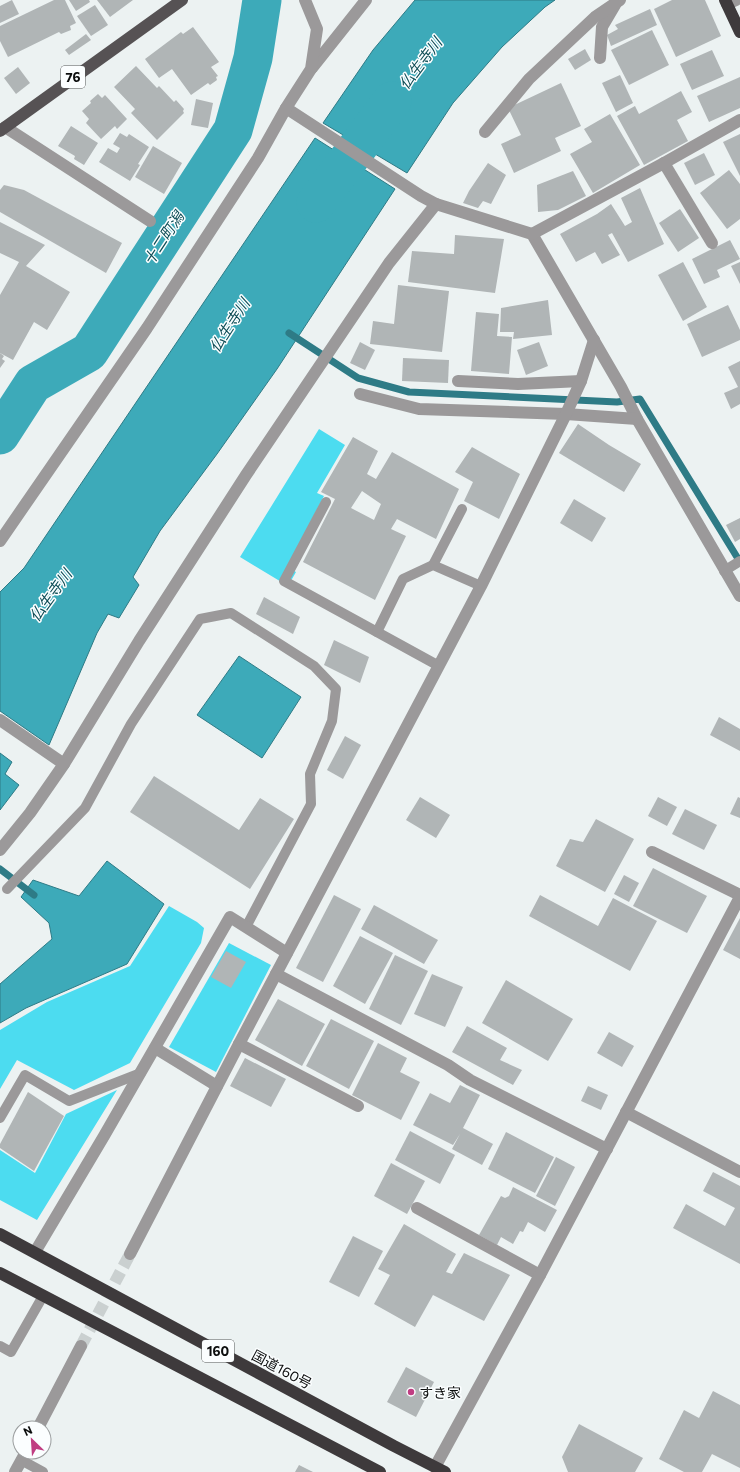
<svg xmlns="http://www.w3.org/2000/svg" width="740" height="1472" font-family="Commissioner,'Noto Sans JP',sans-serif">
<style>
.green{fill:#4cdcf0}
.water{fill:#3daab9;stroke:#2e7b86}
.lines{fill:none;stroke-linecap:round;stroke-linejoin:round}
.stream{stroke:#2e7b86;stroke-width:7}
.river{stroke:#3daab9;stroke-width:39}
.building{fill:#b0b5b6;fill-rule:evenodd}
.street-tunnel{stroke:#cad0d0;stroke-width:12;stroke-dasharray:12 6;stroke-linecap:butt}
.lane{stroke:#9b999a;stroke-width:10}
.street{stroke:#9b999a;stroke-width:12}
.primary{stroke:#565254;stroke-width:12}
.highway{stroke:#3e3a3c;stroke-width:12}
.poi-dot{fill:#c03d82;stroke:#fbfeff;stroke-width:1.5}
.labels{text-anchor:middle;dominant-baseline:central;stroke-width:3;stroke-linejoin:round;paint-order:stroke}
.shield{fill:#fbfeff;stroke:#545656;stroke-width:1}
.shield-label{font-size:13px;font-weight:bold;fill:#0c0e0e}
.street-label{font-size:14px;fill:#0c0e0e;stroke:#fbfeff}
.poi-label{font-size:14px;fill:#0c0e0e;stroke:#fbfeff;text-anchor:start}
.water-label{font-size:15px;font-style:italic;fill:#0e4d56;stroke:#fbfeff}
</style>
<rect width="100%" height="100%" fill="#ecf2f2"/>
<!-- green -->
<g class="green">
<polygon points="319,429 345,445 317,493 324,496 287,567 296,572 288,586 240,557"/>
<polygon points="169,906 197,922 204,928 201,943 130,1063 74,1090 17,1060 0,1089 0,1030 47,1002 130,966"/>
<polygon points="229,943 271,965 216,1072 169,1047"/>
<polygon points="117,1090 37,1220 0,1200 0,1150 35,1173 66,1114"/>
</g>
<!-- water -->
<g class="water">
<polygon points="415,0 555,0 545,7 502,47 453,103 407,173 323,123 373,50"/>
<polygon points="315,138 395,189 277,369 217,454 160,531 133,577 139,585 119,618 108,614 97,633 49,745 0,711 0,592 24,568"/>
<polygon points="239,656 301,697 262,758 197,715"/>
<polygon points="0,753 12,762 5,774 19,785 0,810"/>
<polygon points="107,861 164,904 127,964 26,1008 0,1023 0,984 52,939 49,923 21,897 33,880 79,896"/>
</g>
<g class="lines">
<!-- stream -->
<g class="stream">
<polyline points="289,333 358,378 409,392 617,402 640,399 740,562"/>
<polyline points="0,869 34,895"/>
</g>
<!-- river -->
<g class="river">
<polyline points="316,203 392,101"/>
<polyline points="0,435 33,384 89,352 233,130 253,58 262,0"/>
</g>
</g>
<!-- building -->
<g class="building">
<polygon points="12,0 19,14 0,23 0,6"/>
<polygon points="54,0 65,0 76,23 70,26 71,30 61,34 59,32 8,57 0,41 0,26"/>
<polygon points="69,0 89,0 90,2 76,11"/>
<polygon points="97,0 133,0 110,17"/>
<polygon points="672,0 705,0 721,36 676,57 654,9"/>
<polygon points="95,5 108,25 91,36 77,16"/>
<polygon points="650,9 657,25 611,46 607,35 618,29 615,25"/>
<polygon points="193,27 219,62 211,67 218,76 216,77 217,80 210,85 208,83 191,95 172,69 159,78 145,59 181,32 183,34"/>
<polygon points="652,30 669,65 629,85 611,50"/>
<polygon points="86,34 91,40 69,55 65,50"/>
<polygon points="585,49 591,60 575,70 568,59"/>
<polygon points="712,50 724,76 692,90 680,64"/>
<polygon points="136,66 157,88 159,86 174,102 176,100 184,109 183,111 184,113 157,140 131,113 135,109 114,87"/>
<polygon points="18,67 30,83 16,94 4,78"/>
<polygon points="620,75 633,103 616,112 602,83"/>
<polygon points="740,77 740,108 709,122 697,96"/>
<polygon points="561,83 581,126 555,138 561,151 514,173 501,144 521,135 508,108"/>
<polygon points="681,91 692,112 677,120 688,141 644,165 617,116 635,106 639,114"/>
<polygon points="98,94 102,98 105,95 127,119 117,129 115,126 101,139 86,123 89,119 82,111 91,103 90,101"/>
<polygon points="196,99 213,103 208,128 191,125"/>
<polygon points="610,114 640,165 593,193 570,154 592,142 584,129"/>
<polygon points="71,126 98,143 84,165 74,159 75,156 58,146"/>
<polygon points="120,133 127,137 129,134 149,147 138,164 140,165 130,181 99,162 108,148 117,153 120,148 113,144"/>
<polygon points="740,134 740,176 723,142"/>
<polygon points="153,146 182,163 164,194 135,177"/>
<polygon points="704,153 715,175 695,185 684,163"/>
<polygon points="488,163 506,175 491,204 483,201 478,208 463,203 469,191"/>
<polygon points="729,170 740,184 740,219 727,229 700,193"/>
<polygon points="573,171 586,196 558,210 538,212 537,185"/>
<polygon points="4,185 24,190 122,243 106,273 0,212 0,190"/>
<polygon points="640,188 664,244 628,262 612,233 608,235 620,255 602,264 595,252 576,262 560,234 597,214 611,204 625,226 632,222 621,198"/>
<polygon points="680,209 699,238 678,252 659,223"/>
<polygon points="0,222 45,245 26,266 70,292 47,330 34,322 13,360 0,353 0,295 19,262 0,253"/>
<polygon points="455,235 504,239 495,293 408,282 412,251 454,254"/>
<polygon points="730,240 740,259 717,270 720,277 704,284 692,259"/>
<polygon points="683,262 707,307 683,321 658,275"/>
<polygon points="740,262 740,284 731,266"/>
<polygon points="398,285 449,291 442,352 370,344 373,321 394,324"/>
<polygon points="548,300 552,335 513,339 514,332 500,332 501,308"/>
<polygon points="728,305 740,330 740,340 702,357 687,324"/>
<polygon points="476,312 499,314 497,336 512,337 509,374 471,371"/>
<polygon points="360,342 375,350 365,370 350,363"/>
<polygon points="539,342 548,366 526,375 517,350"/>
<polygon points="0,353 4,356 2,359 5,361 0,368"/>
<polygon points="403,358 449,360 448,383 402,381"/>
<polygon points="740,361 740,404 731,409 724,393 738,387 728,367"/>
<polygon points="578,424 609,445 641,464 624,492 559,453"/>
<path d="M 353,437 L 378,451 L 367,474 L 376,479 L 392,452 L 459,489 L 436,539 L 397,519 L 391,529 L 406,536 L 375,600 L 303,562 L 335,499 L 321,492 ZM 362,491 L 381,504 L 374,520 L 351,508 Z"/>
<polygon points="472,447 520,474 499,519 464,501 473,482 455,472"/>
<polygon points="574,499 606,518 592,542 560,523"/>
<polygon points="740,518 740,539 735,542 726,525"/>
<polygon points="264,597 300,617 293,634 256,614"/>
<polygon points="334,640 369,657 360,683 324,665"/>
<polygon points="719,717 740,729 740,751 710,735"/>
<polygon points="345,736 361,745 343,779 327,770"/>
<polygon points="154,776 239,830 260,798 294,819 250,889 130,812"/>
<polygon points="420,797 450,815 436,838 406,820"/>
<polygon points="658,797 677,807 667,826 648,816"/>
<polygon points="738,797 740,798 740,818 730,814"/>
<polygon points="685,809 717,825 704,850 672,834"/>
<polygon points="596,819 634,839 605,892 556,866 570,839 583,842"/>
<polygon points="653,868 707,896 687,933 633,906"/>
<polygon points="624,875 639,883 629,902 614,894"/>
<polygon points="334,895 361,909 323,982 296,968"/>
<polygon points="540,895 598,926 613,898 657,921 630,971 529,916"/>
<polygon points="374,905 438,940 424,964 361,929"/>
<polygon points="740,918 740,959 723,950"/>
<polygon points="360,936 393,953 365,1004 333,986"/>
<polygon points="226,951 246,962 231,988 211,977"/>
<polygon points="395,955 428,971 401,1025 369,1009"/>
<polygon points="432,974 463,987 445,1027 414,1014"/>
<polygon points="506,980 573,1019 548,1061 482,1023"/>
<polygon points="278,999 325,1024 302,1066 255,1040"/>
<polygon points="331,1019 374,1041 349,1089 306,1066"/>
<polygon points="467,1026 507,1048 500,1060 522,1070 513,1085 452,1052"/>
<polygon points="609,1032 634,1046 622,1067 597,1053"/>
<polygon points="378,1043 407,1058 400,1072 420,1082 401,1120 352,1095"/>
<polygon points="245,1058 286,1079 271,1107 230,1086"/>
<polygon points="460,1085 480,1095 463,1128 493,1144 482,1165 452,1149 460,1134 453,1145 413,1125 430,1093 450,1103"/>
<polygon points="588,1086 608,1095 601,1110 581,1101"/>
<polygon points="28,1092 64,1116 34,1171 0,1148 0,1144"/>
<polygon points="410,1131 455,1155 440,1184 395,1160"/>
<polygon points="506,1132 554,1157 535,1193 488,1169"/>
<polygon points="556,1157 575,1167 555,1206 536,1196"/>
<polygon points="391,1163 425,1181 407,1214 374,1196"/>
<polygon points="713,1172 740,1186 740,1264 673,1228 686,1204 725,1226 735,1208 703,1191"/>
<polygon points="513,1187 557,1210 545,1232 528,1222 523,1232 520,1231 513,1244 501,1237 497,1245 479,1235 501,1196 505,1198 509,1196"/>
<polygon points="404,1224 456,1254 446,1272 452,1274 464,1253 510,1275 484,1321 433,1295 415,1327 374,1304 390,1275 378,1269"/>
<polygon points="353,1236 383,1251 359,1297 329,1282"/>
<polygon points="406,1367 434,1382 416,1417 387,1402"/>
<polygon points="713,1391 740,1405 740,1468 712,1454 702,1472 684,1472 659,1459 684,1410 699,1418"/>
<polygon points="579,1424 643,1458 635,1472 568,1472 562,1457"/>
<polygon points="299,1465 313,1472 295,1472"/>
</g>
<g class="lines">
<!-- street-tunnel -->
<polyline class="street-tunnel" points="81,1346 130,1254"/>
<!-- lane -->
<g class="lane">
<polyline points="326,502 284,581 439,666"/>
<polyline points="433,565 462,509"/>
<polyline points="724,571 740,561"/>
<polyline points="377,632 403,579 433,565 481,586"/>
<polyline points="7,889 85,808 131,724 200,619 231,613 314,666 336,689 332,721 310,774 311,804 246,927"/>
<polyline points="0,1118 25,1075 69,1101 141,1073"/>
<polyline points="0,1346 11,1352 43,1296"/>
<polyline points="21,1460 43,1472"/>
</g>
<!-- street -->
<g class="street">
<polyline points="727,4 736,0"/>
<polyline points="600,58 602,27 615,5"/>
<polyline points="312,68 366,0"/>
<polyline points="286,108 421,196 436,204 532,234 621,387 637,419 740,596"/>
<polyline points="5,127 150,221"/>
<polyline points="485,132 529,79 595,17 620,0"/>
<polyline points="664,163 712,243"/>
<polyline points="532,234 664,163 740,120"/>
<polyline points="458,381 518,384 581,381"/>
<polyline points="360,394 419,409 566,414 637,419"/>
<polyline points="0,541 147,328 258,158 286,108 311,69 317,29 305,0"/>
<polyline points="0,720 64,764 30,813 0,850"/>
<polyline points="64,764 139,641 246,475 389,263 436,204"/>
<polyline points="652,852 740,895"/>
<polyline points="276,974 448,1065 470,1080 607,1149"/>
<polyline points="239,1044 358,1106"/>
<polyline points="155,1048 217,1086"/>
<polyline points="626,1112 740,1172"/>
<polyline points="417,1208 540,1275"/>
<polyline points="35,1252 104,1136 230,917 287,953"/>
<polyline points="130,1254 239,1044 481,586 566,414 581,381 594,340"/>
<polyline points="38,1428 81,1346"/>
<polyline points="435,1467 540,1275 740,897"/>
<polyline points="15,1472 26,1452"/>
</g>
<!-- primary -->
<polyline class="primary" points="0,131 182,0"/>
<!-- highway -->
<g class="highway">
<polyline points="725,0 740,32"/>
<polyline points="0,1234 394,1446 445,1472"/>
<polyline points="0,1273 380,1472"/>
</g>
</g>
<!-- markers -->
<circle class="poi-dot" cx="411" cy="1392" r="4"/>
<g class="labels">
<!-- shield labels -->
<g class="shield">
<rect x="61" y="66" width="24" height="22" rx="3"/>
<rect x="202" y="1340" width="32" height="22" rx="3"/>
</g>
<g class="shield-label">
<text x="73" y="77">76</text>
<text x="218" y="1351">160</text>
</g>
<!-- street labels -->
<g class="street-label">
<text transform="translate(282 1369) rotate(28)">国道160号</text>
</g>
<!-- poi labels -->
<g class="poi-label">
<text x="419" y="1392">すき家</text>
</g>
<!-- water labels -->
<g class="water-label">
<text transform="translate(420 63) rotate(-53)">仏生寺川</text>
<text transform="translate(163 238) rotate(-57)">十二町潟</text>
<text transform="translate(229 325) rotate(-57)">仏生寺川</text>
<text transform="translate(50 595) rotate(-54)">仏生寺川</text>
</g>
</g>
<!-- north arrow -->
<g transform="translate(32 1440) rotate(335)"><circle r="19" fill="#fbfeff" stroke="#9b9e9f"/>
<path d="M0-3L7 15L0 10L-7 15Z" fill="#c03d82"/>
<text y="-6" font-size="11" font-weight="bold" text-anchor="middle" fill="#0c0e0e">N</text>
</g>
</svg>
